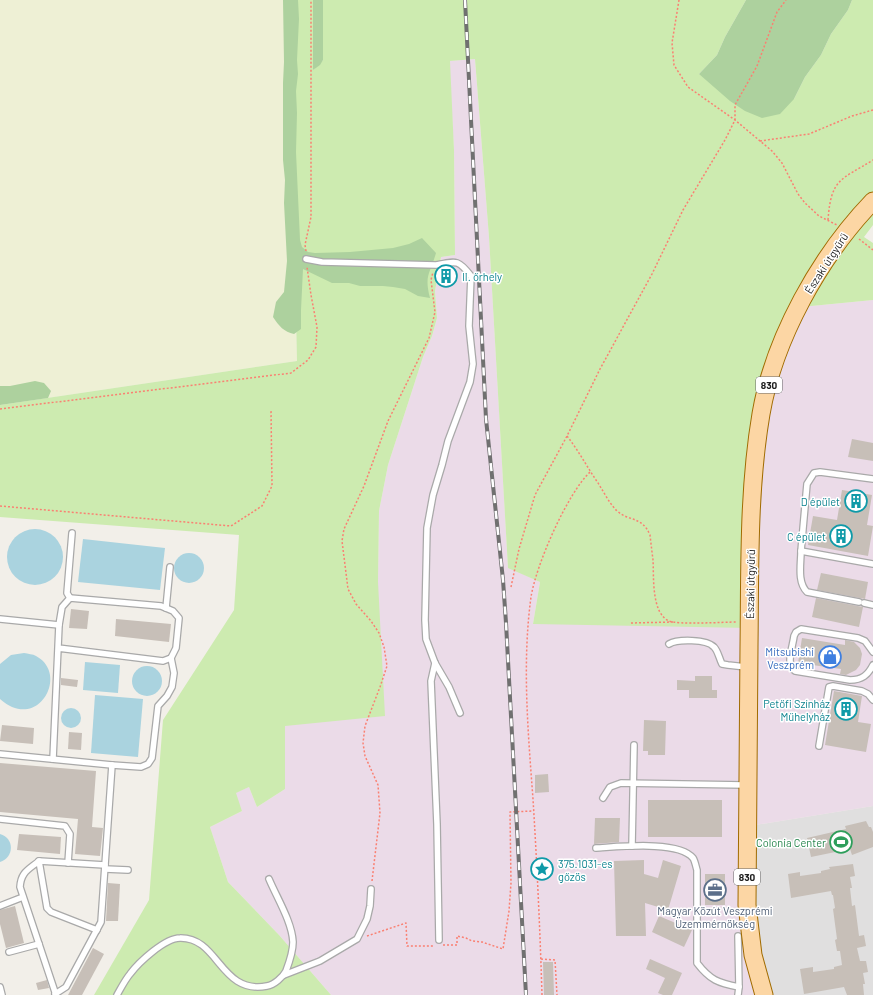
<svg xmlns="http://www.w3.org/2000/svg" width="873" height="995" font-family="Barlow,sans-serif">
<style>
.residential{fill:#e0dfdf}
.industrial{fill:#ebdbe8}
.farmland{fill:#eef0d5}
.grass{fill:#cdebb0}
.forest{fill:#add19e}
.water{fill:#aad3df}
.building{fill:#c7bfb8}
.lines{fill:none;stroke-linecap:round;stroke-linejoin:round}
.service-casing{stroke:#a9a9a9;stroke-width:8}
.primary-casing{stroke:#a06b00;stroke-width:19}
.path{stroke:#fa8072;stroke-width:1.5;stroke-dasharray:2 2;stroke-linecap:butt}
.service{stroke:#fff;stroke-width:5.5}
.primary{stroke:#fcd6a4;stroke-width:17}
.rail-casing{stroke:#707070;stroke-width:4}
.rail{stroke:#fff;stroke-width:2.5;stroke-dasharray:8;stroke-linecap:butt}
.labels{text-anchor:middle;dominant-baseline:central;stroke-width:3;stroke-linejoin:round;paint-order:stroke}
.shield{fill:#fff;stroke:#646464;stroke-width:1}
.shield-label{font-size:10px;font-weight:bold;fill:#222}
.street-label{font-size:11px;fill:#222;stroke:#fff}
.culture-label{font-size:11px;fill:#0d838f;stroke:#fff;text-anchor:end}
.shop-label{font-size:11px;fill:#366cbe;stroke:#fff;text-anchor:end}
.leisure-label{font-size:11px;fill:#27864d;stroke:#fff;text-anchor:end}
.service-label{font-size:11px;fill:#4e5e75;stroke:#fff}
</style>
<rect width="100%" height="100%" fill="#f2efe9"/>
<!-- residential -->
<polygon class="residential" points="873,806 873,995 764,995 756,974 749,826"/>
<!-- industrial -->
<polygon class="industrial" points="475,59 489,237 508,567 540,582 533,624 763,413 801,307 873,300 873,806 749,826 748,902 764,995 331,995 279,935 228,882 210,827 242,811 235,793 249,787 257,807 285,789 285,726 378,582 379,511 388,465 423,357 432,336 437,318 435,291 441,257 455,255 454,150 449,61"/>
<!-- farmland -->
<polygon class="farmland" points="0,0 289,0 297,361 0,405"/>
<!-- grass -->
<polygon class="grass" points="289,0 313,0 313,70 323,60 323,0 746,0 725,37 717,55 699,74 794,99 805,77 821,55 831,34 848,10 852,0 873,0 873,225 864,237 873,243 873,300 801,307 763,413 750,628 533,624 540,582 508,568 489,237 475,59 450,61 454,150 455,255 441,257 435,291 437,318 432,336 423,357 388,465 379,511 378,582 385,716 285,726 285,789 257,807 249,787 236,793 242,811 210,827 228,882 279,935 331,995 94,995 149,900 163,720 234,610 239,535 0,517 0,405 297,361"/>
<!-- forest -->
<g class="forest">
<path d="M 283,0 L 298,0 L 299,19 L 297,60 L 298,74 L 296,91 L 297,113 L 296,152 L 300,240 L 302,247 L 308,252 L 315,253 L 350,252 L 393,248 L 409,244 L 422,238 L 436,253 C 430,274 424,275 430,298 L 418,296 L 405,289 L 393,287 L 383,286 L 360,286 L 349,283 L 332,283 L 303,269 L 301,310 L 301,329 L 294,334 C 284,332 279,326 273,317 L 276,302 L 284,292 L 287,261 L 284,203 L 285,180 L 283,160 L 283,83 L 284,62 Z"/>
<polygon points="313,0 323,0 323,60 320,65 313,70"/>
<polygon points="746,0 852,0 848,10 831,34 821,55 805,77 794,99 780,114 762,118 745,111 730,101 699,74 717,55 725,37"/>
<polygon points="35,381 44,383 51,391 48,398 0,405 0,386 10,386"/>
</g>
<!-- water -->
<g class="water">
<circle cx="35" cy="557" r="28"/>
<polygon points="83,539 165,548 160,590 78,582"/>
<circle cx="189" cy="568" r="15"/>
<path d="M 24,653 C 28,654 33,654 36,656 C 70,674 38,733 0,699 L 0,664 L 11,655 Z"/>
<polygon points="85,662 120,665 118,693 83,690"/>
<circle cx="147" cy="681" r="15"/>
<polygon points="95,695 143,699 138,757 91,753"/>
<circle cx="71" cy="718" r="10"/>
<path d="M 0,834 C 15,838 14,858 0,862 Z"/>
</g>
<!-- building -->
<g class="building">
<polygon points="443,270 451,271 448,283 441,281"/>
<polygon points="852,439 873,443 873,461 848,457"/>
<polygon points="842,490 872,495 867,525 873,526 868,556 808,545 813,516 837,520"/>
<polygon points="821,573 868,582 865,599 817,590"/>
<polygon points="816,598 863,607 859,627 812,617"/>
<polygon points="71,609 89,611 87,629 69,628"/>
<polygon points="116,619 171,624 169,642 115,636"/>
<polygon points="802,638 845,645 845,640 854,642 860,648 862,654 860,665 856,670 846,675 840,674 841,669 798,663"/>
<polygon points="695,676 712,676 712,690 717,690 717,698 689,698 689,690 677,690 677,680 695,681"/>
<polygon points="61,678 78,680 77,687 61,685"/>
<polygon points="834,691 862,696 858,722 871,724 866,752 825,745"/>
<polygon points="644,720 666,721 665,755 648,755 648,751 643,751"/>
<polygon points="2,725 34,728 33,744 0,741"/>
<polygon points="69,732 82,733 81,750 68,749"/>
<polygon points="0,763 96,771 92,827 103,828 100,856 75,854 78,819 0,812"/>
<polygon points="548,774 549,792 535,793 535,775"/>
<rect x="648" y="800" width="74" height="37"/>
<polygon points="595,818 620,818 619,842 594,844"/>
<polygon points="866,821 869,827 871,827 873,832 873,847 852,855 850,849 811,857 807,838 846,829 845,826"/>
<polygon points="19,834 61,837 60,854 17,850"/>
<polygon points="644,860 644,874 658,878 663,860 681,866 668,910 645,903 646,936 616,936 614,861"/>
<polygon points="853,864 855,876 850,877 852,888 850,888 852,906 855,905 859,936 864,935 866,946 857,948 860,961 866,961 868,972 863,973 865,984 863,984 864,995 847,995 844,987 804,994 800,969 813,967 813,972 834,969 834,967 842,965 840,951 837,951 835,940 837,939 833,909 835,908 833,895 832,895 831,891 791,898 788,874 800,872 800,876 821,873 821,871 830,869 829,867"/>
<rect x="705" y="874" width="20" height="31"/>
<polygon points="108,883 120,884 118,921 106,921"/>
<polygon points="15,906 24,943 6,948 0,924 0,910"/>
<polygon points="659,916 692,930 684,947 652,932"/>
<polygon points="93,948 104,954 82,995 68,995"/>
<polygon points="650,959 682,973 672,995 663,995 658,993 665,978 646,969"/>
<polygon points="543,962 553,962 554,995 544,995"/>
<polygon points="47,980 49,988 38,990 36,983"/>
</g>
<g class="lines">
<!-- service casing -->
<g class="service-casing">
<g id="service">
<path d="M 306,259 L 322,262 L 436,265 C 456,261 458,259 471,276 L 469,326 L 473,364 L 470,382 L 448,441 L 442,465 L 433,495 L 427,528 L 425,620 L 426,639 L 435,663 L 449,687 L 460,713"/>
<polyline points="873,479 820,472 814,473 807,484 801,551 873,564"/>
<path d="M 801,551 C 801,564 797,582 807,592 L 859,602"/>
<polyline points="70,598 67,593 72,533"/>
<polyline points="864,603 873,605"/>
<polyline points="166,608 170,567"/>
<polyline points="0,619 59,625"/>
<path d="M 669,644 C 677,639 707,639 714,647 C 718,651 719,658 722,664 L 728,665 L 746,667"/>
<path d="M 873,652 L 865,641 L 858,638 L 801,629 L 796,632 L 794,636 C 793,646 785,665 795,671 L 850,680 C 862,680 868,675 873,665"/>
<polyline points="435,663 431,681 437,824 439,940"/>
<polyline points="819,746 829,687 833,686 862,691 868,694 873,700"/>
<polyline points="0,754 112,765 101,922 66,987 55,994"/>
<polyline points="53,759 59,625 62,607 70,598 161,606 173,611 179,618 176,648 171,658 163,661 58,648"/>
<polyline points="112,765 141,767 148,764 152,758 158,706 167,696 172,687 174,673 171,658"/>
<polyline points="603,798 610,787 621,783 745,785"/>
<polyline points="0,819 65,826 70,834 68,863"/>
<polyline points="632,846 634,745"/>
<path d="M 596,848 C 617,847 679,840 693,858 C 695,861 696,867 697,870 L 697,963 C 710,980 718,983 739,987"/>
<polyline points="39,861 47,908 51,912 97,930"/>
<polyline points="105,869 128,870"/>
<polyline points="0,906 23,897"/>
<polyline points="738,936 739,987 738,995"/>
<polyline points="9,952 39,944"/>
<polyline points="284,975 320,961 357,939 367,919 370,906 371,889"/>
<polyline points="0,987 2,995"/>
<path d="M 56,995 L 20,887 C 21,872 28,870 39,861 L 105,865"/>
<path d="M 117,995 C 121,988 125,980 130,974 C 139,962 165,938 180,938 C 219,937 220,995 267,986 C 274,985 283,977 286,971 C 289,963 293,952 293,942 C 292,922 277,898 269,879"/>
</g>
</g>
<!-- primary casing -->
<g class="primary-casing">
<path id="primary" d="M 764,995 L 753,955 L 747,905 C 747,819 748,733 749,647 C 750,569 748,491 761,414 C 774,338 820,256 873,201"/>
</g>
<!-- path -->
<g class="path">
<polyline points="679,0 672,43 674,65 688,87 735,120 772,151 782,163 798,194 805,203 819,216 837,225"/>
<polyline points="760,141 809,134 852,116 873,110"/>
<path d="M 828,220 C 831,178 841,180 873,160"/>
<polyline points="859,239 873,250"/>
<polyline points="306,251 305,245 311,217 311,0"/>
<polyline points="0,409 291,373 308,360 316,347 317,327 311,295 307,267"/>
<path d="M 567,436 C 578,450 586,465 596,480 C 603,490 608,502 617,511 C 630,522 642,516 650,535 C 651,544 652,552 653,560 C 654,576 651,613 669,621 C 678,625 724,622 737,622"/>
<polyline points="0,506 231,526 262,506 272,486 271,411"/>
<polyline points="511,587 519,549 535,495 567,436 600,369 652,274 683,210 725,140 735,120 735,105 757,66 777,12 786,0"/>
<polyline points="631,623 673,622"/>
<polyline points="372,881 380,813 378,785 365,756 363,743 365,726 380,687 387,666 384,647 379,633 371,621 356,604 348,589 342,541 344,529 364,486 388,421 429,338 435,312 431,280 433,272"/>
<polyline points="367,936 406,923 407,946 433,946"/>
<polyline points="443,945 457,945 457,936 466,938 472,941 482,942 503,949 509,911 511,883 510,812 533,811"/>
<polyline points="541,959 555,960 557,995"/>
<path d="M 542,995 C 540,930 537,864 533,799 C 528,732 522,663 531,597 C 536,565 567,494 590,472"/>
</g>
<!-- service -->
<use href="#service" class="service"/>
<!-- primary -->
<use href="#primary" class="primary"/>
<!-- rail casing -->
<g class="rail-casing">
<polyline id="rail" points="465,0 486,419 503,580 506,623 526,995"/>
</g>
<!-- rail -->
<use href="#rail" class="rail"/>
</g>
<!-- icons -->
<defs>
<g id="building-ring" transform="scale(1.15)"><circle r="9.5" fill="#fff" stroke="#0f9aa8" stroke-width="1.5"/><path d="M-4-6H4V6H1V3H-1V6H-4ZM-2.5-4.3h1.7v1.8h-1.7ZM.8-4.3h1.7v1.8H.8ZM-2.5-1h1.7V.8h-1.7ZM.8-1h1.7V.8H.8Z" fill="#0f9aa8"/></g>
<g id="shop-ring" transform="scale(1.15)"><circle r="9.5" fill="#fff" stroke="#3f7fe0" stroke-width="1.5"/><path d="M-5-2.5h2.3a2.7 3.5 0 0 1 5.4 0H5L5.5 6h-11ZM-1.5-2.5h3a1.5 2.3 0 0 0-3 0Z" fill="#3f7fe0"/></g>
<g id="stadium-ring" transform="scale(1.15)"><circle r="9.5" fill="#fff" stroke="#2e9e5b" stroke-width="1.5"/><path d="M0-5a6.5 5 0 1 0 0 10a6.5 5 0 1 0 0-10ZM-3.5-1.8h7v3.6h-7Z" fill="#2e9e5b"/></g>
<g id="sight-ring" transform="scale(1.15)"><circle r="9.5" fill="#fff" stroke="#0f9aa8" stroke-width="1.5"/><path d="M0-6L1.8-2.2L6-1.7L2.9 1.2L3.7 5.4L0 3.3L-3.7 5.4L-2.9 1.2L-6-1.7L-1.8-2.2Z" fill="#0f9aa8"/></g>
<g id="office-ring" transform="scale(1.15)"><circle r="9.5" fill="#fff" stroke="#5c6f8a" stroke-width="1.5"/><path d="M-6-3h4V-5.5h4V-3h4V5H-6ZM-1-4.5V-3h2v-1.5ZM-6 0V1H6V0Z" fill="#5c6f8a"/></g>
</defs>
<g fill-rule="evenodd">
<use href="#building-ring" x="446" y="276"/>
<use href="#building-ring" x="856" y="501"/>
<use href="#building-ring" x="841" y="536"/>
<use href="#shop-ring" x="830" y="657"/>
<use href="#building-ring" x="846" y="709"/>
<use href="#stadium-ring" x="841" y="842"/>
<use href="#sight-ring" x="542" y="869"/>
<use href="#office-ring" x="715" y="890"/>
</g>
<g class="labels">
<!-- shield labels -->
<g class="shield">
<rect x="756" y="377" width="26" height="16" rx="3"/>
<rect x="734" y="869" width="26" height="16" rx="3"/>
</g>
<g class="shield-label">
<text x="769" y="385">830</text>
<text x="747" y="877">830</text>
</g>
<!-- street labels -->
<g class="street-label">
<text transform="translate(826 263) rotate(-57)">Északi útgyűrű</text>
<text transform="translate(750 584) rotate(-89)">Északi útgyűrű</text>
</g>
<!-- culture labels -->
<g class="culture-label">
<text x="462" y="276" text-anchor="start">II. őrhely</text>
<text x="840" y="501">D épület</text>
<text x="826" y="536">C épület</text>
<text x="830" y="703">Petőfi Színház<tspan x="830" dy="13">Műhelyház</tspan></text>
<text x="558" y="863" text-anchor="start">375.1031-es<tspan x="558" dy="13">gőzös</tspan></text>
</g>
<!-- shop labels -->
<g class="shop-label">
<text x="814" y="651">Mitsubishi<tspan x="814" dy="13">Veszprém</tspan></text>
</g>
<!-- leisure labels -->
<g class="leisure-label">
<text x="826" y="842">Colonia Center</text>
</g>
<!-- service labels -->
<g class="service-label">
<text x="715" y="910">Magyar Közút Veszprémi<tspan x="715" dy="13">Üzemmérnökség</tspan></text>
</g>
</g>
</svg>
